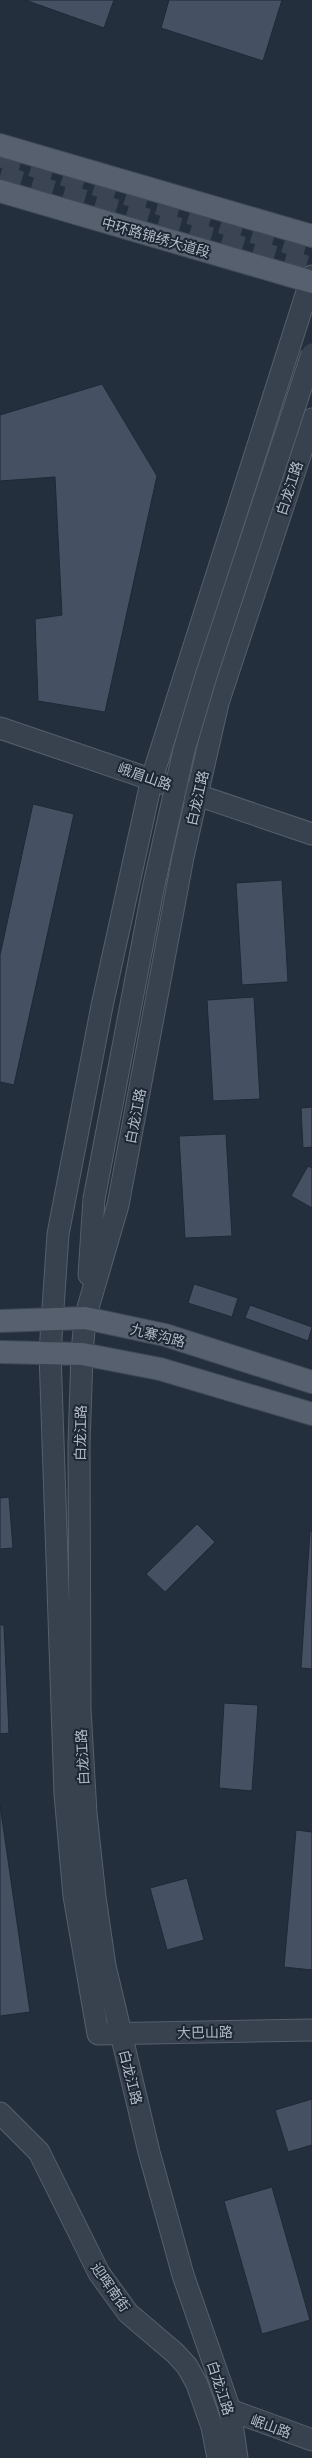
<svg xmlns="http://www.w3.org/2000/svg" width="312" height="2458" font-family="Inter,'Noto Sans SC',sans-serif">
<style>
.building{fill:#455162;stroke:#1f2835}
.lines{fill:none;stroke-linecap:round;stroke-linejoin:round}
.major-tunnel{stroke:#3a4453;stroke-width:22;stroke-dasharray:22 11;stroke-linecap:butt}
.minor-casing{stroke:#565f6c;stroke-width:23}
.major-casing{stroke:#414a57;stroke-width:24}
.minor{stroke:#38414e;stroke-width:21}
.major{stroke:#56606e;stroke-width:22}
.minor-bridge-casing{stroke:#565f6c;stroke-width:23;stroke-linecap:butt}
.minor-bridge{stroke:#38414e;stroke-width:21}
.labels{text-anchor:middle;dominant-baseline:central;stroke-width:4;stroke-linejoin:round;paint-order:stroke}
.street-label{font-size:14px;fill:#b4bcc9;stroke:#1d2633}
</style>
<rect width="100%" height="100%" fill="#242f3e"/>
<!-- building -->
<g class="building">
<polygon points="25,0 114,0 104,28"/>
<polygon points="169,0 282,0 263,61 161,28"/>
<polygon points="102,384 157,476 105,712 38,701 35,619 62,615 55,477 0,481 0,415"/>
<polygon points="33,804 74,814 14,1085 0,1082 0,955"/>
<polygon points="282,880 288,982 242,985 236,883"/>
<polygon points="254,997 260,1099 213,1101 207,1000"/>
<polygon points="312,1107 312,1147 303,1148 301,1108"/>
<polygon points="226,1134 232,1236 185,1238 179,1136"/>
<polygon points="308,1166 312,1168 312,1208 291,1196"/>
<polygon points="194,1284 238,1298 232,1317 188,1303"/>
<polygon points="250,1305 312,1327 308,1341 245,1318"/>
<polygon points="9,1497 13,1548 0,1549 0,1498"/>
<polygon points="197,1524 215,1542 165,1592 146,1574"/>
<polygon points="310,1531 312,1531 312,1669 301,1668"/>
<polygon points="0,1624 4,1626 9,1733 0,1734"/>
<polygon points="224,1703 258,1705 252,1791 219,1788"/>
<polygon points="0,1805 30,2012 0,2016"/>
<polygon points="296,1830 312,1832 312,1970 284,1967"/>
<polygon points="187,1878 204,1940 167,1950 150,1888"/>
<polygon points="312,2099 312,2145 288,2152 275,2110"/>
<polygon points="272,2187 310,2320 262,2334 224,2201"/>
</g>
<g class="lines">
<!-- major-tunnel -->
<g class="major-tunnel">
<polyline points="0,156 312,250"/>
<polyline points="0,176 312,268"/>
</g>
<!-- minor casing -->
<g class="minor-casing">
<g id="minor">
<polyline points="312,276 152,778 102,1006 58,1234 50,1353 65,1794 74,1896 98,2034 312,2030"/>
<polyline points="0,728 312,834"/>
<polyline points="89,1275 94,1199"/>
<polyline points="0,2113 39,2152 99,2273 128,2313 175,2353 187,2366 197,2384 212,2427 218,2458"/>
<polyline points="230,2410 312,2440"/>
<polyline points="237,2458 230,2410 183,2275 149,2152 105,1966 95,1897 86,1813 80,1709 79,1445 82,1354 85,1318 118,1205 183,857 218,703 312,419"/>
</g>
</g>
<!-- major casing -->
<g class="major-casing">
<g id="major">
<polyline points="0,145 312,236"/>
<polyline points="0,191 312,282"/>
<polyline points="0,1321 85,1318 165,1335 312,1382"/>
<polyline points="0,1352 82,1354 160,1369 312,1414"/>
</g>
</g>
<!-- minor -->
<use href="#minor" class="minor"/>
<!-- major -->
<use href="#major" class="major"/>
<!-- minor-bridge casing -->
<g class="minor-bridge-casing">
<polyline id="minor-bridge" points="94,1199 153,889 184,750 206,676 312,354"/>
</g>
<!-- minor-bridge -->
<use href="#minor-bridge" class="minor-bridge"/>
</g>
<g class="labels">
<!-- street labels -->
<g class="street-label">
<text transform="translate(156 237) rotate(16)">中环路锦绣大道段</text>
<text transform="translate(289 488) rotate(-72)">白龙江路</text>
<text transform="translate(145 776) rotate(19)">峨眉山路</text>
<text transform="translate(197 798) rotate(-77)">白龙江路</text>
<text transform="translate(135 1116) rotate(-79)">白龙江路</text>
<text transform="translate(158 1335) rotate(14)">九寨沟路</text>
<text transform="translate(80 1433) rotate(-89)">白龙江路</text>
<text transform="translate(82 1757) rotate(-93)">白龙江路</text>
<text transform="translate(205 2032) rotate(-1)">大巴山路</text>
<text transform="translate(131 2077) rotate(76)">白龙江路</text>
<text transform="translate(111 2287) rotate(55)">迎晖南街</text>
<text transform="translate(221 2388) rotate(72)">白龙江路</text>
<text transform="translate(271 2426) rotate(20)">岷山路</text>
</g>
</g>
</svg>
